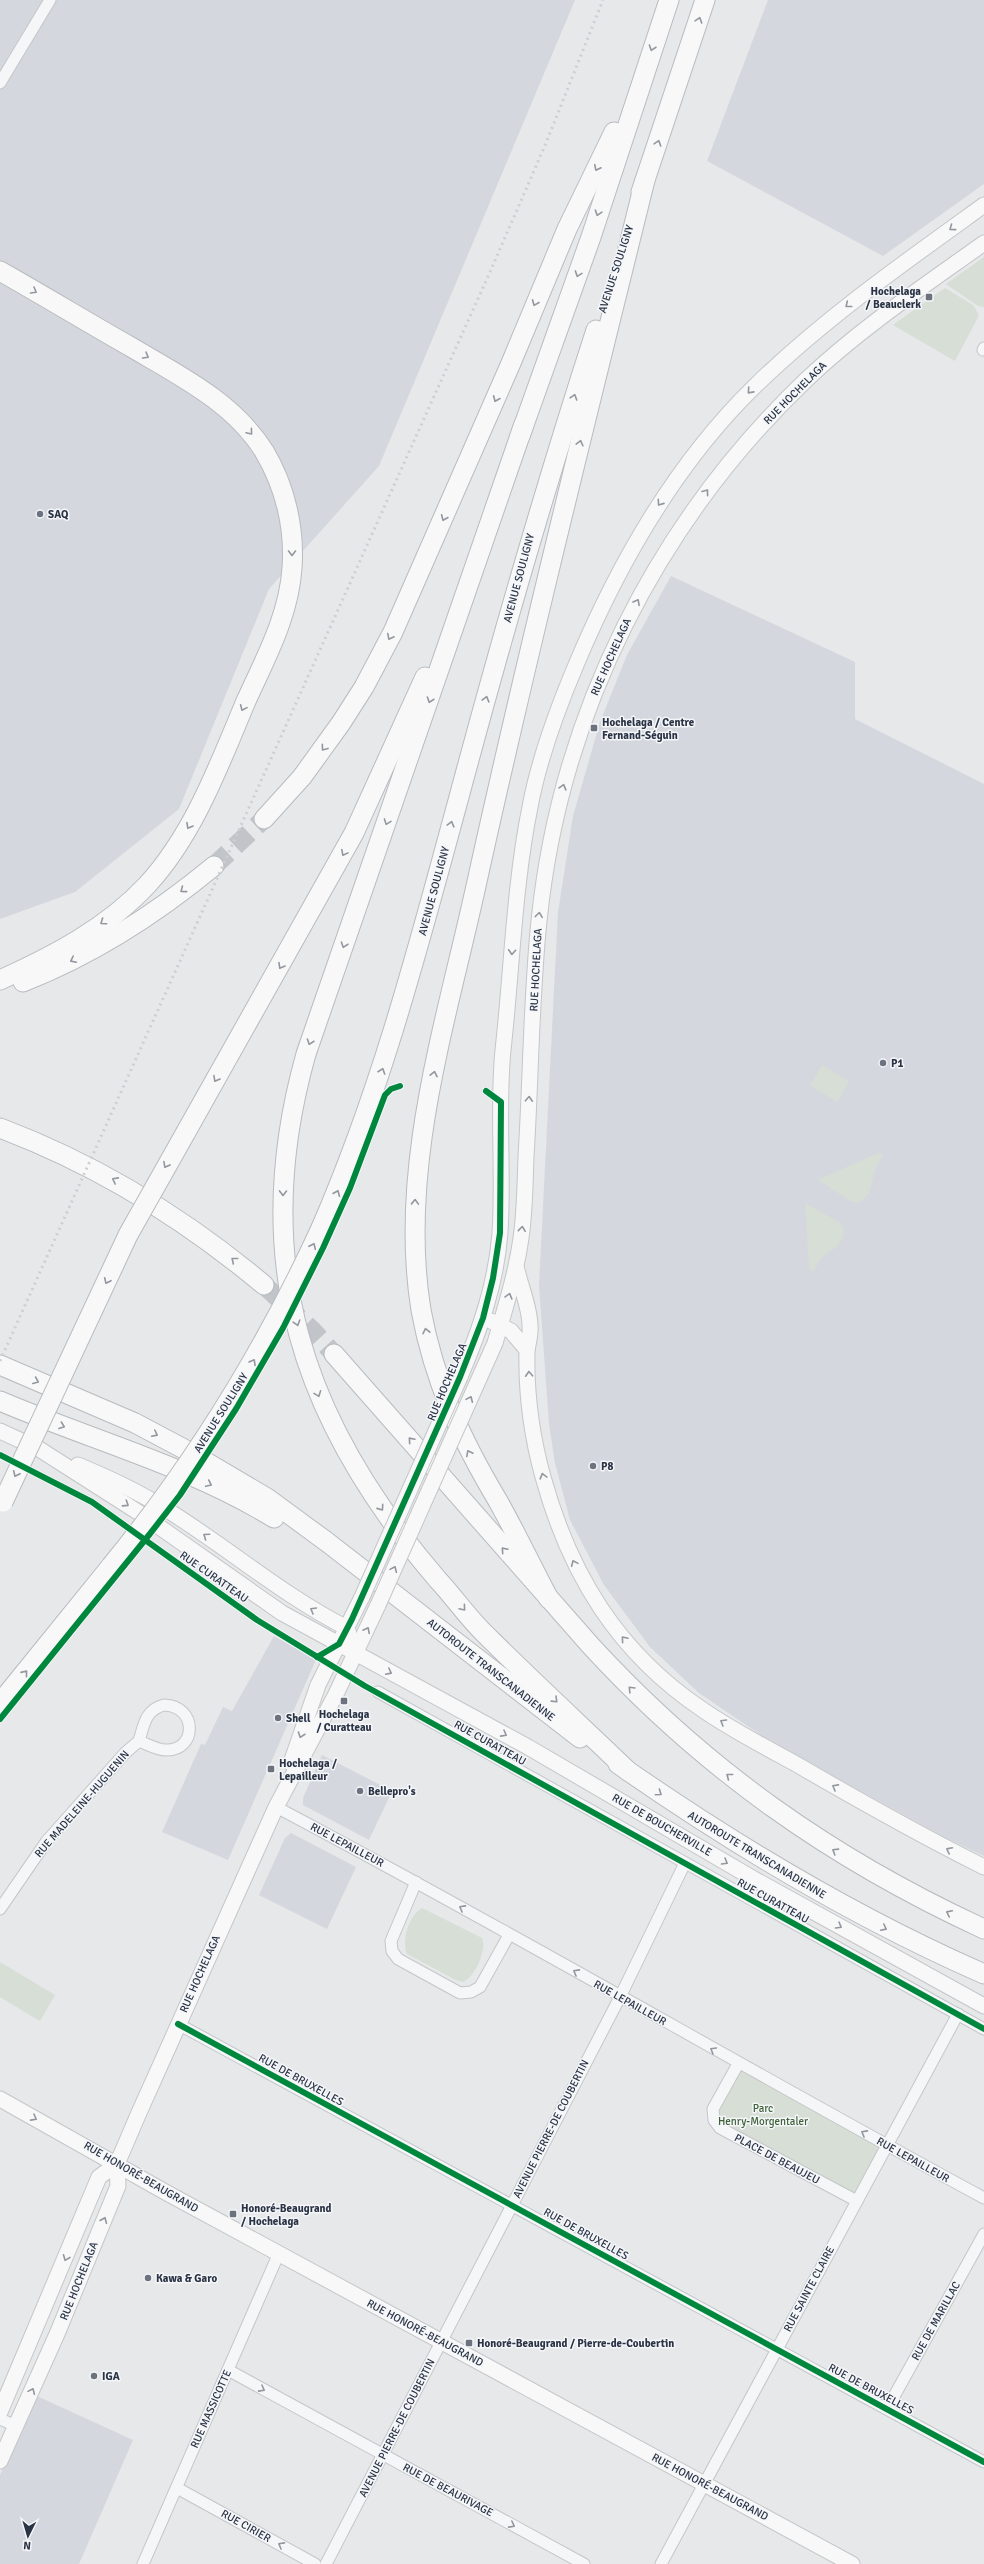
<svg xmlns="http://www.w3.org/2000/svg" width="984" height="2564" font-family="Signika,sans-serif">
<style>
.built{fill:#d4d7dd}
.green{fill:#d6ded6}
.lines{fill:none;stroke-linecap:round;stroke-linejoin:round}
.highway-tunnel{stroke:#c1c4c9;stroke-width:19;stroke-dasharray:19 10;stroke-linecap:butt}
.street-casing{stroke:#c4c6c8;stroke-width:13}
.secondary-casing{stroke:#c4c6c8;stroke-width:17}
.highway-casing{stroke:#b8bbbf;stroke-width:21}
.street{stroke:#f5f6f7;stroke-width:11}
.secondary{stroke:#f8f8f8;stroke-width:15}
.highway{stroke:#f8f8f8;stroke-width:19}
.rail{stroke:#cecfd2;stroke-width:3;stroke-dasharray:2 4;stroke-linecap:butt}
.secondary-bridge-casing{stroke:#c4c6c8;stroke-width:17;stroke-linecap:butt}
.highway-bridge-casing{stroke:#b8bbbf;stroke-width:21;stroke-linecap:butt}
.secondary-bridge{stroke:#f8f8f8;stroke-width:15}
.highway-bridge{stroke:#f8f8f8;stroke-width:19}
.cycleway-casing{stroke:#f4f6f9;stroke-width:8}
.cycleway{stroke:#00873e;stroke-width:6}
.oneway{stroke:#92969e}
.oneway2{stroke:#90959e}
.poi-dot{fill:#6c737f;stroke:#f4f6f9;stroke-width:1.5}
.labels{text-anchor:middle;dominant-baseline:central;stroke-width:3;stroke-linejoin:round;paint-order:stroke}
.street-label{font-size:11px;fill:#2b3445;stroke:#f4f6f9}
.poi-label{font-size:11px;font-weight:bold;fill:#2b3445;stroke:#f4f6f9;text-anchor:start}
.park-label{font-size:11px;fill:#3f6138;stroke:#f4f6f9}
</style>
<rect width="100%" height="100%" fill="#e6e8ea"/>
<!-- built -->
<g class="built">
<polygon points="0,0 575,0 379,466 269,589 179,809 75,892 0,919"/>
<polygon points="768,0 984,0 984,184 883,256 707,161"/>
<polygon points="671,576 855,662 855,719 984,784 984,1856 946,1838 771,1742 699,1693 650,1647 604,1585 570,1520 555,1463 549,1424 539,1285 558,912 573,816 600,722 627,655"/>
<polygon points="274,1636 315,1659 315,1662 228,1860 162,1832 201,1744 205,1745 223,1707 232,1711"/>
<polygon points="322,1755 392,1791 369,1840 303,1805 303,1798"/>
<polygon points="291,1833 356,1867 327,1929 259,1895 285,1838"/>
<polygon points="37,2396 133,2440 79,2564 0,2564 0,2475"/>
</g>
<!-- green -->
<g class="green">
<polygon points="984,257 984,307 978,306 946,284"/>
<polygon points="945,288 973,305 979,315 955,361 893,325"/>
<polygon points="822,1065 849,1081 838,1102 810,1086"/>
<path d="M 878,1153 L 883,1155 C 881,1160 877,1165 875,1170 C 870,1184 874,1195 858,1203 L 850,1201 L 818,1180 Z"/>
<path d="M 805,1203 L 839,1222 L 844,1229 C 844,1246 833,1248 822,1258 C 818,1262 816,1268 813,1272 L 809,1269 Z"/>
<path d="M 422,1908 L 482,1938 C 487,1950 475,1977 463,1982 L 456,1980 L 407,1954 C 401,1941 409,1915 422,1908 Z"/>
<polygon points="0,1962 55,1995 40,2021 0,1997"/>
<polygon points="738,2064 887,2146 857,2201 714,2120"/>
</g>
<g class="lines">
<!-- highway-tunnel -->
<g class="highway-tunnel">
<polyline points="214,866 264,819"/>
<polyline points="264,1285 312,1330 334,1354"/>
</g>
<!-- street casing -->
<g class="street-casing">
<g id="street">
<polyline points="0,83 50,0"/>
<polyline points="983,350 984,348"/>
<polyline points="378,1692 984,2029"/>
<path d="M 164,1705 C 198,1706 197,1751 166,1750 C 157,1750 147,1744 139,1741 C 144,1725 145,1710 164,1705 Z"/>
<path d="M 276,1807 C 515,1933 747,2070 984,2198"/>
<polyline points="416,1882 391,1941 392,1951 398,1959 460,1993 471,1992 480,1987 509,1935"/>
<polyline points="0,1909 46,1842 125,1753 139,1741"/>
<polyline points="178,2024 984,2462"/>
<polyline points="738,2064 713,2109 714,2120 720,2128 857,2201"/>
<polyline points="228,2370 584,2564"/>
<polyline points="887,2409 984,2234"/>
<polyline points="0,2419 16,2426"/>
<polyline points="177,2488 315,2564"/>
<polyline points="143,2564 279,2253"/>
<polyline points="326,2564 620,1997 685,1863"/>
<polyline points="661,2564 958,2014"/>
</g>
</g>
<!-- secondary casing -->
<g class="secondary-casing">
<g id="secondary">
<path d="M 517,1270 C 521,1288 530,1308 530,1326 C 531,1334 528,1343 527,1351 C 526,1392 532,1437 543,1477 C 570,1575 618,1653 703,1710 C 732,1730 765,1747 796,1764 C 858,1800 920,1835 984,1867"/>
<polyline points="491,1321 511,1331 527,1350"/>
<path d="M 495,1343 C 505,1309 516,1274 521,1238 C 525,1211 525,1183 526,1156 C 531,1078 531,998 539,921 C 560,714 657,522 807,379 C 861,328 924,286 984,243"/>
<path d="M 460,1377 C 480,1330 496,1284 500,1233 C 504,1172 497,1111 503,1050 C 512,969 514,886 530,807 C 539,758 557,710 576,665 C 619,562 675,464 755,386 C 825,318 905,262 984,205"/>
<polyline points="0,1431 39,1449"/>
<polyline points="36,1447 141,1514 282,1613 528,1747 754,1879 984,2006"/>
<path d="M 78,1465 C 111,1479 142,1493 172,1513 C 232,1551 284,1596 347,1628 L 355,1654"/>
<polyline points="291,1763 318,1685 362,1597"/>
<polyline points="0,2099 167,2193 852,2564"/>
<polyline points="0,2412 99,2177 117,2164"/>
<polyline points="0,2461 57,2334 118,2186 117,2164 138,2115 276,1807 336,1694 378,1605"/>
</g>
</g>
<!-- highway casing -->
<g class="highway-casing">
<g id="highway">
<polyline points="641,192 705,0"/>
<path d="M 0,271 C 44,296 87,322 131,347 C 180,376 233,402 264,451 C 285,486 295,528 292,568 C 289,616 265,659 246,701 C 219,765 194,834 147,885 C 107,928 53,956 0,980"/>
<path d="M 524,424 L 306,1054 C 248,1260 301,1421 438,1580 C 453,1596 466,1615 482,1631 C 529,1678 579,1724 628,1771"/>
<polyline points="520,436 591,237 669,0"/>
<polyline points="264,819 302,777 341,723 364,687 393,632 511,363 567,229 614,132"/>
<path d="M 23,982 C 92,955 156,914 214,866"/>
<path d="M 0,1128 C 98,1165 184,1218 264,1285"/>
<polyline points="186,1132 354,833 425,677"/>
<path d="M 321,1228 C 382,1088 419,944 459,797 C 501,640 546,484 596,330"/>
<path d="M 334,1354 L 591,1646 C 704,1769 832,1859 984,1929"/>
<polyline points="0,1365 135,1423 184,1449 267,1498 327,1542 580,1738"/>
<path d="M 0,1401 C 91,1440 189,1466 274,1518"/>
<path d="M 549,1599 C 532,1567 516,1533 498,1501 C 461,1439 434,1381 421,1310 C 398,1169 446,1023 476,886 C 528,650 587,415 645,180"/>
<polyline points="0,1703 111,1566"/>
<path d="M 618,1764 C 734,1845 854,1917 984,1974"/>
</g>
</g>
<!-- street -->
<use href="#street" class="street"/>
<!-- secondary -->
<use href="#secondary" class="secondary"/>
<!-- highway -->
<use href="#highway" class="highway"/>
<!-- rail -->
<polyline class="rail" points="0,1361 490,272 546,143 603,0"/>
<!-- secondary-bridge casing -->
<g class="secondary-bridge-casing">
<g id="secondary-bridge">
<polyline points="362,1597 460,1377"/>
<polyline points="378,1605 495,1343"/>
</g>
</g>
<!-- highway-bridge casing -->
<g class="highway-bridge-casing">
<g id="highway-bridge">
<polyline points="3,1502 128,1235 186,1132"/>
<path d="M 111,1566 C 196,1462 265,1350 321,1228"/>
</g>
</g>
<!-- secondary-bridge -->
<use href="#secondary-bridge" class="secondary-bridge"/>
<!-- highway-bridge -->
<use href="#highway-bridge" class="highway-bridge"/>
<!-- cycleway casing -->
<g class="cycleway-casing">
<g id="cycleway">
<polyline points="0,1455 92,1502 257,1620 365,1686 984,2029"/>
<polyline points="317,1657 339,1644 352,1619 460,1377 483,1318 493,1278 500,1233 501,1102 486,1091"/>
<polyline points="0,1719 149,1535 180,1495 236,1409 283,1328 323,1248 350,1188 385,1095 391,1089 400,1086"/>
<polyline points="178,2024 984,2462"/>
</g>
</g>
<!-- cycleway -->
<use href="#cycleway" class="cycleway"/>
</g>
<!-- one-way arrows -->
<defs><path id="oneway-chevron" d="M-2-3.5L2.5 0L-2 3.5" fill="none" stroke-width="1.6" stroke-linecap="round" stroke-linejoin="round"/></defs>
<g class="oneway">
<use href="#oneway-chevron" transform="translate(699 20) rotate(-72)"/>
<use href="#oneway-chevron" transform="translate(652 48) rotate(109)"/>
<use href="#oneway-chevron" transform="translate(658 143) rotate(-72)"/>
<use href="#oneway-chevron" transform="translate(597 168) rotate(116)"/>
<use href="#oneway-chevron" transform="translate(598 213) rotate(108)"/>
<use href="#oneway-chevron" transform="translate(952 228) rotate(144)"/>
<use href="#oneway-chevron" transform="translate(578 274) rotate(110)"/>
<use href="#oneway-chevron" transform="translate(34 291) rotate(30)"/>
<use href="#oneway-chevron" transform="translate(535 303) rotate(112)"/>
<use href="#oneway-chevron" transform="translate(848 305) rotate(141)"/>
<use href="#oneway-chevron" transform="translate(146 356) rotate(30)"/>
<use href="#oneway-chevron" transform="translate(750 391) rotate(132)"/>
<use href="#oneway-chevron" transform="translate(574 397) rotate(-72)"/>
<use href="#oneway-chevron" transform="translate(496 399) rotate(113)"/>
<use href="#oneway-chevron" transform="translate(250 432) rotate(50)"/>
<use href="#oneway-chevron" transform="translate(580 443) rotate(-76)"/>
<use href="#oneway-chevron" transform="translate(706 492) rotate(-53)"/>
<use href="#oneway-chevron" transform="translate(660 503) rotate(125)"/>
<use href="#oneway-chevron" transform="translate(444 518) rotate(113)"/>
<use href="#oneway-chevron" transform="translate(292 553) rotate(90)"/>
<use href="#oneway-chevron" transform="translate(637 602) rotate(-61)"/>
<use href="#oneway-chevron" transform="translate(390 637) rotate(117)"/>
<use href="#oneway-chevron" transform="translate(486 699) rotate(-75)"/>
<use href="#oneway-chevron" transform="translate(430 700) rotate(109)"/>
<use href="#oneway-chevron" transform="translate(243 708) rotate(114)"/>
<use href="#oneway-chevron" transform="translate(324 748) rotate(126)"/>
<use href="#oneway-chevron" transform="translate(563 787) rotate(-74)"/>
<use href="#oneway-chevron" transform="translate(387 822) rotate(110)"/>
<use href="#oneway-chevron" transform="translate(451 824) rotate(-75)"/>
<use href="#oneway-chevron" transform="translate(189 826) rotate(120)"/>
<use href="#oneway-chevron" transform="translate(344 853) rotate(118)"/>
<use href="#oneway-chevron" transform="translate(183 890) rotate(143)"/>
<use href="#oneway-chevron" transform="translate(539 915) rotate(-83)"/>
<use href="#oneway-chevron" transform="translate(103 922) rotate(145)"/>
<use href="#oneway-chevron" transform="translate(344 945) rotate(109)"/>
<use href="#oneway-chevron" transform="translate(512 952) rotate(94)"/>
<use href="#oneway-chevron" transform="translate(73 960) rotate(153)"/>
<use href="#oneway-chevron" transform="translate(281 966) rotate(120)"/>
<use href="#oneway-chevron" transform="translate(310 1042) rotate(109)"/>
<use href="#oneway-chevron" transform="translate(382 1071) rotate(-71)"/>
<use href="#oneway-chevron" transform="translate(434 1074) rotate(-78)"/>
<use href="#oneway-chevron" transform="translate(216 1079) rotate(120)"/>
<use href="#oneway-chevron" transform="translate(529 1099) rotate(-87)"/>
<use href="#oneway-chevron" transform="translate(166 1165) rotate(119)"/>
<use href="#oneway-chevron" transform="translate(115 1180) rotate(-152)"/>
<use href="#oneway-chevron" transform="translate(283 1193) rotate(91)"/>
<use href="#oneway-chevron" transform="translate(337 1193) rotate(-67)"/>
<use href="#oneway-chevron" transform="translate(415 1202) rotate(-88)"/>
<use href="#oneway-chevron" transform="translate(522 1229) rotate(-84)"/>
<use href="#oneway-chevron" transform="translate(313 1246) rotate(-65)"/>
<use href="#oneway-chevron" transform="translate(234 1260) rotate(-141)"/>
<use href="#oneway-chevron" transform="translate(107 1281) rotate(115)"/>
<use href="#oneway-chevron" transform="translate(509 1296) rotate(-74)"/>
<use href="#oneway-chevron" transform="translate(297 1323) rotate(73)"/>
<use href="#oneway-chevron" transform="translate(426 1331) rotate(-102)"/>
<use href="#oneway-chevron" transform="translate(253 1362) rotate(-60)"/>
<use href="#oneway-chevron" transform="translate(529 1374) rotate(-93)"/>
<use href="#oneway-chevron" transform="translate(36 1381) rotate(23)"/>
<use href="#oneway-chevron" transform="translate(318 1394) rotate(69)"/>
<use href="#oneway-chevron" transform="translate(470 1399) rotate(-66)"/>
<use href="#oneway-chevron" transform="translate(62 1426) rotate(20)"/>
<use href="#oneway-chevron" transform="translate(155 1434) rotate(27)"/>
<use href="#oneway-chevron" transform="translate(411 1440) rotate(-131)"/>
<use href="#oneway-chevron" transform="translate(469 1453) rotate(-117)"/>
<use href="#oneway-chevron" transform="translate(16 1474) rotate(115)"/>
<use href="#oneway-chevron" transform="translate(543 1476) rotate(-105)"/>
<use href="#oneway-chevron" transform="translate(209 1484) rotate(25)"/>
<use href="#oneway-chevron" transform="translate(126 1504) rotate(33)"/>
<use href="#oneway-chevron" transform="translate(381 1508) rotate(55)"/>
<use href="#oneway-chevron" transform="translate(206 1536) rotate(-145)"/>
<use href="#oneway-chevron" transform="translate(504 1550) rotate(-131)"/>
<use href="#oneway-chevron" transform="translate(574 1563) rotate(-114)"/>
<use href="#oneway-chevron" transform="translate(394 1569) rotate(-66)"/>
<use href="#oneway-chevron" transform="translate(463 1608) rotate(50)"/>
<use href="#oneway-chevron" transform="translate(313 1610) rotate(-150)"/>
<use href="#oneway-chevron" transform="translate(367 1630) rotate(-63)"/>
<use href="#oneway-chevron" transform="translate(624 1639) rotate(-130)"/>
<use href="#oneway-chevron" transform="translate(389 1672) rotate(27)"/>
<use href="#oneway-chevron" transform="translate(25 1673) rotate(-51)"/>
<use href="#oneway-chevron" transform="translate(631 1689) rotate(-134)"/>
<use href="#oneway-chevron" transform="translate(555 1700) rotate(44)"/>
<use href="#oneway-chevron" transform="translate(723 1722) rotate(-149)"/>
<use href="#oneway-chevron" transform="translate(504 1734) rotate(29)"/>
<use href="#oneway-chevron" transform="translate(301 1735) rotate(109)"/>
<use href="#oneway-chevron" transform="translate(729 1776) rotate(-142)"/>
<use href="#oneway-chevron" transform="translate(835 1787) rotate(-151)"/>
<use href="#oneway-chevron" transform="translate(659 1793) rotate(35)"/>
<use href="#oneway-chevron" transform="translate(949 1850) rotate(-153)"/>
<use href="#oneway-chevron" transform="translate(835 1851) rotate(-148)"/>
<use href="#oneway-chevron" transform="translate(725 1862) rotate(30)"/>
<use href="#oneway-chevron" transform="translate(949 1913) rotate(-154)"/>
<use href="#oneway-chevron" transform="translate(839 1926) rotate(30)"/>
<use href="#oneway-chevron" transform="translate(884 1928) rotate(27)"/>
<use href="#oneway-chevron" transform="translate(34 2118) rotate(29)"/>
<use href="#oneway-chevron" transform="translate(104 2220) rotate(-67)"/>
<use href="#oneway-chevron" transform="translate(66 2258) rotate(112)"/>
<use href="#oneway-chevron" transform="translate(32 2391) rotate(-66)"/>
</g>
<g class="oneway2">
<use href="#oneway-chevron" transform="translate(462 1908) rotate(-151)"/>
<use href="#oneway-chevron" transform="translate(576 1972) rotate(-151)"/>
<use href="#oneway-chevron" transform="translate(713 2050) rotate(-150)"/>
<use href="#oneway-chevron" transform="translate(864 2133) rotate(-151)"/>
<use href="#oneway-chevron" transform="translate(262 2389) rotate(29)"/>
<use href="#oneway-chevron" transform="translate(512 2525) rotate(28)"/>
<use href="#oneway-chevron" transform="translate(281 2545) rotate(-151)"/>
</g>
<!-- markers -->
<g class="poi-dot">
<rect x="925" y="293" width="8" height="8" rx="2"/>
<circle cx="40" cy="514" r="4"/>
<rect x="590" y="724" width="8" height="8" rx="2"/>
<circle cx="883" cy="1063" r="4"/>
<circle cx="593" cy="1466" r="4"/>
<rect x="340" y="1697" width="8" height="8" rx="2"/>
<circle cx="278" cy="1718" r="4"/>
<rect x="267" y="1765" width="8" height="8" rx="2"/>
<circle cx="360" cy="1791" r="4"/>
<rect x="229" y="2210" width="8" height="8" rx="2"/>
<circle cx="148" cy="2278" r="4"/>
<rect x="465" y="2339" width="8" height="8" rx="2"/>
<circle cx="94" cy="2376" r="4"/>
</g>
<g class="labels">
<!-- street labels -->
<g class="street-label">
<text transform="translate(616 269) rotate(-72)">AVENUE SOULIGNY</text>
<text transform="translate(795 393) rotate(-45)">RUE HOCHELAGA</text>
<text transform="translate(519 578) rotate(-75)">AVENUE SOULIGNY</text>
<text transform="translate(611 657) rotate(-66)">RUE HOCHELAGA</text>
<text transform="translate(434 891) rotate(-75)">AVENUE SOULIGNY</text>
<text transform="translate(536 970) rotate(-87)">RUE HOCHELAGA</text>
<text transform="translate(447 1382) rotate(-67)">RUE HOCHELAGA</text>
<text transform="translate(221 1413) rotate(-58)">AVENUE SOULIGNY</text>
<text transform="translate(214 1577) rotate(35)">RUE CURATTEAU</text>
<text transform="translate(491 1670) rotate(38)">AUTOROUTE TRANSCANADIENNE</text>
<text transform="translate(490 1743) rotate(29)">RUE CURATTEAU</text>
<text transform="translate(82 1804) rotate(-49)">RUE MADELEINE-HUGUENIN</text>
<text transform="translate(662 1825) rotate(30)">RUE DE BOUCHERVILLE</text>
<text transform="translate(347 1845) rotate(28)">RUE LEPAILLEUR</text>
<text transform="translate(757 1855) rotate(31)">AUTOROUTE TRANSCANADIENNE</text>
<text transform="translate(773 1901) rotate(29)">RUE CURATTEAU</text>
<text transform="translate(200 1974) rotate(-66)">RUE HOCHELAGA</text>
<text transform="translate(630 2003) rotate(29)">RUE LEPAILLEUR</text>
<text transform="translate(301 2080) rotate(29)">RUE DE BRUXELLES</text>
<text transform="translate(551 2129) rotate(-63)">AVENUE PIERRE-DE COUBERTIN</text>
<text transform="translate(777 2159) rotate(28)">PLACE DE BEAUJEU</text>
<text transform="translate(913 2160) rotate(29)">RUE LEPAILLEUR</text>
<text transform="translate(141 2177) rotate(30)">RUE HONORÉ-BEAUGRAND</text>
<text transform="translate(586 2234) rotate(29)">RUE DE BRUXELLES</text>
<text transform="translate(79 2281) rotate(-68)">RUE HOCHELAGA</text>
<text transform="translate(809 2289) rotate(-62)">RUE SAINTE CLAIRE</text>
<text transform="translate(936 2321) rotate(-61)">RUE DE MARILLAC</text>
<text transform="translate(425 2333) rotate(28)">RUE HONORÉ-BEAUGRAND</text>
<text transform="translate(871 2389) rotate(28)">RUE DE BRUXELLES</text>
<text transform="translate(211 2409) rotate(-66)">RUE MASSICOTTE</text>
<text transform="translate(397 2428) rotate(-63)">AVENUE PIERRE-DE COUBERTIN</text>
<text transform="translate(710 2487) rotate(28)">RUE HONORÉ-BEAUGRAND</text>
<text transform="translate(448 2490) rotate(28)">RUE DE BEAURIVAGE</text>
<text transform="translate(246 2526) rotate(29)">RUE CIRIER</text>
</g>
<!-- poi labels -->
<g class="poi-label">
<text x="921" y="291" text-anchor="end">Hochelaga<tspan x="921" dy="13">/ Beauclerk</tspan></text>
<text x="48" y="514">SAQ</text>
<text x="602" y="722">Hochelaga / Centre<tspan x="602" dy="13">Fernand-Séguin</tspan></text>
<text x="891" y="1063">P1</text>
<text x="601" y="1466">P8</text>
<text x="344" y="1714" text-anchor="middle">Hochelaga<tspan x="344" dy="13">/ Curatteau</tspan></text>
<text x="286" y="1718">Shell</text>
<text x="279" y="1763">Hochelaga /<tspan x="279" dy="13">Lepailleur</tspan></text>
<text x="368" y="1791">Bellepro's</text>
<text x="241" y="2208">Honoré-Beaugrand<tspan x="241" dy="13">/ Hochelaga</tspan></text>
<text x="156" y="2278">Kawa &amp; Garo</text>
<text x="477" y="2343">Honoré-Beaugrand / Pierre-de-Coubertin</text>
<text x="102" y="2376">IGA</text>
</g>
<!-- park labels -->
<g class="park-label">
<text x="763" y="2108">Parc<tspan x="763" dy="13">Henry-Morgentaler</tspan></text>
</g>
</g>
<!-- north arrow -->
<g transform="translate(28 2536) rotate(185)" stroke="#f4f6f9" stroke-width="3" paint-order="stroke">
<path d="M0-3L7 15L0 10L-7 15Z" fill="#2b3445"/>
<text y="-6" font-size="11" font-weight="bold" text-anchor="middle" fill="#2b3445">N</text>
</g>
</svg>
